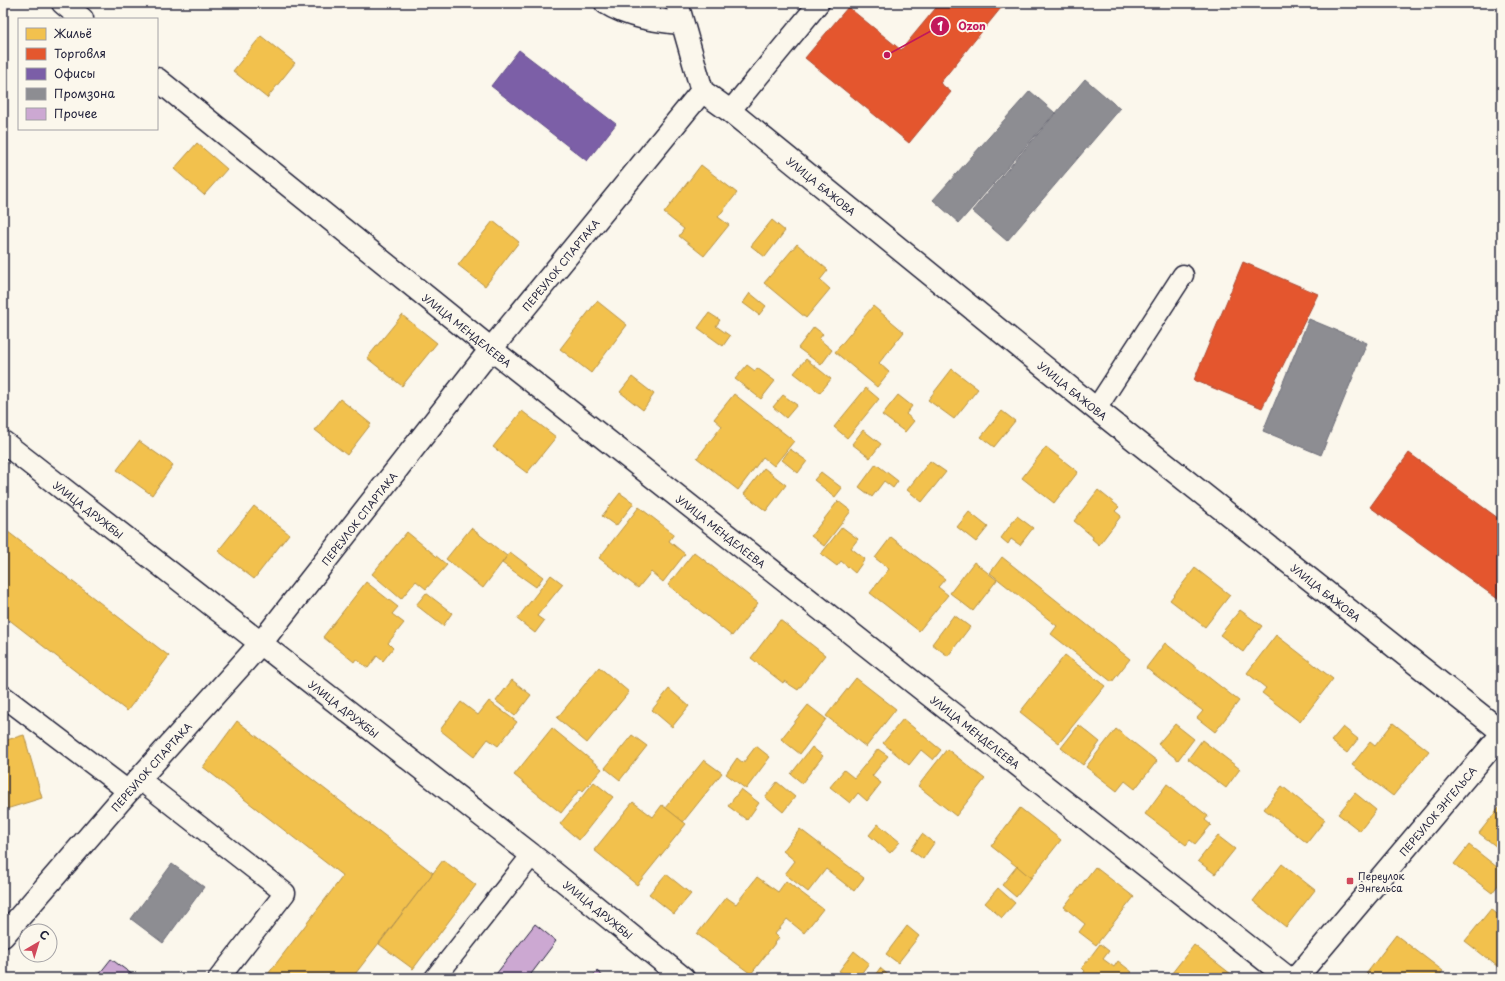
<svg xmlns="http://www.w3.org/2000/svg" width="1505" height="981" font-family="'Playpen Sans',sans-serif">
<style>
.homes{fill:#f2c14e;stroke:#b49148}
.shops{fill:#e4572e;stroke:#aa4732}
.offices{fill:#7b5ea7;stroke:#604c87}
.industry{fill:#8d8d92;stroke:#6d6d78}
.building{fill:#cca8d2;stroke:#22223b}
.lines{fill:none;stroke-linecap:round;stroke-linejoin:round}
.lane-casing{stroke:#22223b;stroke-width:23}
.street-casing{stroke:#22223b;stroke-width:25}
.secondary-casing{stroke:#22223b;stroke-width:25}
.lane{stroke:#fbf7ec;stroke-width:20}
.street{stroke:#fbf7ec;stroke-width:22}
.secondary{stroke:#fbf7ec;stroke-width:22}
.poi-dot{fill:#d1495b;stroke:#fbf7ec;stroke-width:1.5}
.labels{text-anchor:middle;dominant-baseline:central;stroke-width:4;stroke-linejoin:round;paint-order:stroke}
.street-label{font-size:10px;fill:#22223b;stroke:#fbf7ec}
.poi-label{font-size:10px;fill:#22223b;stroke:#fbf7ec;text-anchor:start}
.leader{fill:none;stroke:#c2185b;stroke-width:1.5}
.callout-dot{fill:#c2185b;stroke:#fbf7ec;stroke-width:1.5}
.mark-label{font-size:12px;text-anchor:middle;font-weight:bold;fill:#fff}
.callout-label{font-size:11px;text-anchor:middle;font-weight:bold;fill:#c2185b;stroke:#fbf7ec;stroke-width:4;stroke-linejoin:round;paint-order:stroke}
</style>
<rect width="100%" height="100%" fill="#fbf7ec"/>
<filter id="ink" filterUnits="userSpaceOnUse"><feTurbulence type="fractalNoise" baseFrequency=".025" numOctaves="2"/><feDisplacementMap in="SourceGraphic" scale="8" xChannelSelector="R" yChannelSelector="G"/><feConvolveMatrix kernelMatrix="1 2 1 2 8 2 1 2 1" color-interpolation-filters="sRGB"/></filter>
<g filter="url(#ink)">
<!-- homes -->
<g class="homes">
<polygon points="261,36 295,63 267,98 233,71"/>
<polygon points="197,143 227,169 204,195 174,169"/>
<polygon points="701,165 737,193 718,217 729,225 704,256 679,236 684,229 664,213"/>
<polygon points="772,220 785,231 765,257 751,246"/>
<polygon points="493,221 519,242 485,286 458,265"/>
<polygon points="797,244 828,270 820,280 830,289 806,318 764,283"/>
<polygon points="750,293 766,306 759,315 743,303"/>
<polygon points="597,301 627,325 591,373 560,349"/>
<polygon points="873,306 904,332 879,363 889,372 877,387 835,352"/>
<polygon points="709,313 720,320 716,326 730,336 723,346 698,328"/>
<polygon points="402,315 437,343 402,386 367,358"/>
<polygon points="814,327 823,334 819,339 832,350 821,365 798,348"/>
<polygon points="806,359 831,379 820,393 794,373"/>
<polygon points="747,365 755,371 757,368 775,381 761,399 735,379"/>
<polygon points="952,369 978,389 954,419 928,400"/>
<polygon points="632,377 654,394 643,410 620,392"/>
<polygon points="866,388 879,399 847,438 834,427"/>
<polygon points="734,394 794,441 774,466 763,457 738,490 697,458 722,426 714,419"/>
<polygon points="783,395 797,405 786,418 773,407"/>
<polygon points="898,395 912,406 906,414 914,421 905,432 882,415"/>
<polygon points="340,399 371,424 347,455 315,430"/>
<polygon points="522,411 556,437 527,473 493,447"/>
<polygon points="1002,411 1015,421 994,447 981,437"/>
<polygon points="863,430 881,444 870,458 852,444"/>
<polygon points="139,441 173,465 152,495 117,470"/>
<polygon points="1046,447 1078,472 1054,503 1022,478"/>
<polygon points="790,449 807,461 798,473 782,460"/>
<polygon points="930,461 946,472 922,502 907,490"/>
<polygon points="876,464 898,481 893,488 884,481 872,497 859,487"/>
<polygon points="764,468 786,485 766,511 744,494"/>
<polygon points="821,472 842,488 835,497 814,480"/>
<polygon points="1098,490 1119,507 1115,511 1121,516 1099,545 1092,539 1093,537 1074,521"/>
<polygon points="620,493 634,503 616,526 602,516"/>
<polygon points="838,501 851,511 824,546 811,536"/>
<polygon points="254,506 289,534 254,579 218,551"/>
<polygon points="639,507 674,534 669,541 685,554 663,582 651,572 638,588 599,558"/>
<polygon points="969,512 988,527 976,542 957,527"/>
<polygon points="1017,516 1033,528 1020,545 1011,539 1008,544 1001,538"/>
<polygon points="842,527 858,539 851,548 865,559 855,573 841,561 837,566 821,554"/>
<polygon points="3,528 169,656 127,711 3,615"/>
<polygon points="471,528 507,556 483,588 446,559"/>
<polygon points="407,532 447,565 426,589 416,581 401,599 372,574"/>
<polygon points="891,537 945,579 938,587 948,595 919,631 870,593 889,569 875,558"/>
<polygon points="510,552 543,577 536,587 502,563"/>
<polygon points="694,552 758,603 732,636 668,585"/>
<polygon points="1002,557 1130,659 1112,682 1051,634 1057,626 990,573"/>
<polygon points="974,562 997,580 973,611 950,593"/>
<polygon points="1195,568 1230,595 1205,627 1170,600"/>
<polygon points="551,575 563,584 537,616 544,621 535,633 517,619"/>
<polygon points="366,582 398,607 392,614 404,623 388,643 393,648 383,661 377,656 368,668 356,659 354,662 323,637"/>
<polygon points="426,593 452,613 443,626 416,605"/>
<polygon points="1240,610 1262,626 1243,652 1220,635"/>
<polygon points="954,615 970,627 948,656 932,644"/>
<polygon points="780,620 825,655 798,690 784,681 783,683 751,658"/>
<polygon points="1276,635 1333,679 1300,722 1262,693 1266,688 1247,673"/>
<polygon points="1165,643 1239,701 1215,732 1197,718 1203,711 1146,668"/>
<polygon points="1065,655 1105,686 1059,743 1020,712"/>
<polygon points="599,667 629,692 587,743 557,718"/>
<polygon points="856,678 896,709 866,747 826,716"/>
<polygon points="512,680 531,695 515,716 496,701"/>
<polygon points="669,689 689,706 672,727 652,710"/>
<polygon points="489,701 517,722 498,746 488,739 474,757 440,730 461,702 478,715"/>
<polygon points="808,705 826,719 800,754 781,739"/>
<polygon points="903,719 941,750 933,760 921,750 909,765 883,743"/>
<polygon points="237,721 433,873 352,978 265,978 343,876 203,767"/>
<polygon points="1393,723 1429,751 1393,796 1352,765 1370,742 1375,746"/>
<polygon points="1175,724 1194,739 1178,760 1158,744"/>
<polygon points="1079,725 1100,742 1083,765 1061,748"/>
<polygon points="1343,727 1358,739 1347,753 1331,741"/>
<polygon points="552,728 602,769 583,791 580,789 561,813 514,775"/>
<polygon points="1116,729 1157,761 1135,789 1125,781 1117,791 1086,767"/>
<polygon points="24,735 42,798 3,810 3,741"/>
<polygon points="632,735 647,746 620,780 605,768"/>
<polygon points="1202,740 1240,769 1226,788 1188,759"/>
<polygon points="756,746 770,757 746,789 726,774 737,758 743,763"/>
<polygon points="812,747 823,756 802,783 791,774"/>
<polygon points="878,749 888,756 872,776 881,783 867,801 858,793 850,803 830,787 844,770 854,778"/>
<polygon points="947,749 985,779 956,816 918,786"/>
<polygon points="704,760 722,773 683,822 665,808"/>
<polygon points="594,782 613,797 579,840 560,824"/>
<polygon points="777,782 795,797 783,812 765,797"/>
<polygon points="1167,784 1208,816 1205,820 1211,825 1195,844 1190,840 1186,845 1145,814"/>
<polygon points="1282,786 1325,820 1307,843 1264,809"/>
<polygon points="741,789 759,803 747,820 728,806"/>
<polygon points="1355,793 1376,810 1360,831 1338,814"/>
<polygon points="633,802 653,817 662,805 686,824 637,885 594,850"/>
<polygon points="1502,804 1502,851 1479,833"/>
<polygon points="1020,808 1061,840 1031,878 991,846"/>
<polygon points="878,824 900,842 890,853 869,835"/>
<polygon points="800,829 864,878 854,891 826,869 808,892 785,874 795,861 783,851"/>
<polygon points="922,834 934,843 923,859 911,850"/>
<polygon points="1218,836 1235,849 1215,874 1198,861"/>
<polygon points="1469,845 1502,871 1502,880 1492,893 1454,864"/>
<polygon points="443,860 476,885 413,969 379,944"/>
<polygon points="1282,864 1315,890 1286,927 1253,901"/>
<polygon points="1017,866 1031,878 1016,897 1002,885"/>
<polygon points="1095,867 1134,897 1096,945 1079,932 1085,924 1064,907"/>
<polygon points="666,874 691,894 674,914 649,894"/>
<polygon points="757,877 778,892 786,881 823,909 804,933 787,919 775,934 779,938 751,974 697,934 726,897 736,904"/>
<polygon points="998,888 1015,903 1002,918 985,903"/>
<polygon points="1491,909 1502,918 1502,970 1465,941"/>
<polygon points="907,926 919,936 898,963 886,954"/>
<polygon points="1396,935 1443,971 1440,975 1443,978 1363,978"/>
<polygon points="1100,944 1109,951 1103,959 1114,967 1118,961 1132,972 1127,978 1080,978 1085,971 1082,968"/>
<polygon points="1194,945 1236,978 1168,978"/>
<polygon points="854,951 869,963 858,978 849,978 839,971"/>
<polygon points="880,968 892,978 873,978"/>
</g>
<!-- shops -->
<g class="shops">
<polygon points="940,3 1005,3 940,83 951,92 909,143 805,58 848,7 901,50"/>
<polygon points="1243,262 1318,294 1262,408 1194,380"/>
<polygon points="1409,453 1502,521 1502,602 1370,507"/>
</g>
<!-- offices -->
<polygon class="offices" points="519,50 616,124 587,161 491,86"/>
<!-- industry -->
<g class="industry">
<polygon points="1085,79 1120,109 1007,241 972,211"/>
<polygon points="1030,91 1055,113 959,223 933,200"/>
<polygon points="1309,319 1367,343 1321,455 1263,431"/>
<polygon points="172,864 204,887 163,943 131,919"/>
</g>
<!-- building -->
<g class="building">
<polygon points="535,924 556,941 528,978 493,978"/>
<polygon points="111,959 137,978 96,978"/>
<polygon points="597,971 605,978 592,978"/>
</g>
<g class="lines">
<!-- lane casing -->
<g class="lane-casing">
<g id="lane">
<polyline points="730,111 819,3"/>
<polyline points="1096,409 1183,275"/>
<polyline points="3,696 128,791"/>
<polyline points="139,779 285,893 219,978"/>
<polyline points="435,978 532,855"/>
</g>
</g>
<!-- street casing -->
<g class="street-casing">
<g id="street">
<polyline points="63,3 82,19"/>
<path d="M 606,3 C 628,17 657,21 682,23"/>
<path id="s1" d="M 157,79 L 491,349 L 1288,978"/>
<path id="s2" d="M 3,442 L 532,855 L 683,978"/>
<path id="s3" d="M 3,936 L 139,779 L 261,643 L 491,349 L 702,91"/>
<path id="s4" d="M 1296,978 L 1502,734"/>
</g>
</g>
<!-- secondary casing -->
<g class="secondary-casing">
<g id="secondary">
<path id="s5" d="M 677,3 L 702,91 L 730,111 L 1096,409 L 1502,732"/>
</g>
</g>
<!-- lane -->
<use href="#lane" class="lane"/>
<!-- street -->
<use href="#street" class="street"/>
<!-- secondary -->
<use href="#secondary" class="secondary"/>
</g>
</g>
<!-- markers -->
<rect class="poi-dot" x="1346" y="877" width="8" height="8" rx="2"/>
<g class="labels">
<!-- street labels -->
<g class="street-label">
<text stroke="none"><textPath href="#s5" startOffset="244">УЛИЦА БАЖОВА</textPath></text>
<text stroke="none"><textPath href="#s3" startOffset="873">ПЕРЕУЛОК СПАРТАКА</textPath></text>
<text stroke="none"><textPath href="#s1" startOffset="399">УЛИЦА МЕНДЕЛЕЕВА</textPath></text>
<text stroke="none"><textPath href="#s5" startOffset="568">УЛИЦА БАЖОВА</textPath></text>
<text stroke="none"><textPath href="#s2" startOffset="109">УЛИЦА ДРУЖБЫ</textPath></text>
<text stroke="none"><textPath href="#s3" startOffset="549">ПЕРЕУЛОК СПАРТАКА</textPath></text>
<text stroke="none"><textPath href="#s1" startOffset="723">УЛИЦА МЕНДЕЛЕЕВА</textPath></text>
<text stroke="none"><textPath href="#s5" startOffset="892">УЛИЦА БАЖОВА</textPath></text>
<text stroke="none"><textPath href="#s2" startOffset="433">УЛИЦА ДРУЖБЫ</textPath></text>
<text stroke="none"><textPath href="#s1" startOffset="1047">УЛИЦА МЕНДЕЛЕЕВА</textPath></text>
<text stroke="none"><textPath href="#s3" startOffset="225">ПЕРЕУЛОК СПАРТАКА</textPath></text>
<text stroke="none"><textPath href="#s4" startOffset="219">ПЕРЕУЛОК ЭНГЕЛЬСА</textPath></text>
<text stroke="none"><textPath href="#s2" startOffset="757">УЛИЦА ДРУЖБЫ</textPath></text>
</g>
<!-- poi labels -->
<g class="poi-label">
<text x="1358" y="875">Переулок<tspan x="1358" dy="12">Энгельса</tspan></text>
</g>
</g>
<!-- callouts -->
<path class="leader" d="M887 55L940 26"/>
<g class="callout-dot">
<circle cx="887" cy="55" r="4"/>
<circle cx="940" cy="26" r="10"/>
</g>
<g class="mark-label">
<text x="940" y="31">1</text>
</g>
<g class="callout-label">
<text x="972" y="30">Ozon</text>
</g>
<!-- margin -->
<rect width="1505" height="981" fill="none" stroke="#fbf7ec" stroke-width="16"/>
<rect x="8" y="8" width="1489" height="965" fill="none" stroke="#22223b" stroke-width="1.5" filter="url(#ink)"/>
<!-- legend -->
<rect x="18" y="18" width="140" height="112" fill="#fbf7ec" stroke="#a4a2a5"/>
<rect x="26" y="28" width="20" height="12" fill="#f2c14e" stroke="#a4a2a5"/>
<text x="54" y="38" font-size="12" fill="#22223b">Жильё</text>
<rect x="26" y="48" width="20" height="12" fill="#e4572e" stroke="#a4a2a5"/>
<text x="54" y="58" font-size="12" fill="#22223b">Торговля</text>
<rect x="26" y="68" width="20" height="12" fill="#7b5ea7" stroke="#a4a2a5"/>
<text x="54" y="78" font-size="12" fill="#22223b">Офисы</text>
<rect x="26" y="88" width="20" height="12" fill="#8d8d92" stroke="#a4a2a5"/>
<text x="54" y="98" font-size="12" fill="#22223b">Промзона</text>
<rect x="26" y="108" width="20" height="12" fill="#cca8d2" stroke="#a4a2a5"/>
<text x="54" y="118" font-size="12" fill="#22223b">Прочее</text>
<!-- north arrow -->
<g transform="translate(38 943) rotate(38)"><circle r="19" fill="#fbf7ec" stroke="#a4a2a5"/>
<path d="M0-3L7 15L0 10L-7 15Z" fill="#d1495b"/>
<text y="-6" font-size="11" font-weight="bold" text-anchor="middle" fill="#22223b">С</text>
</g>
</svg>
